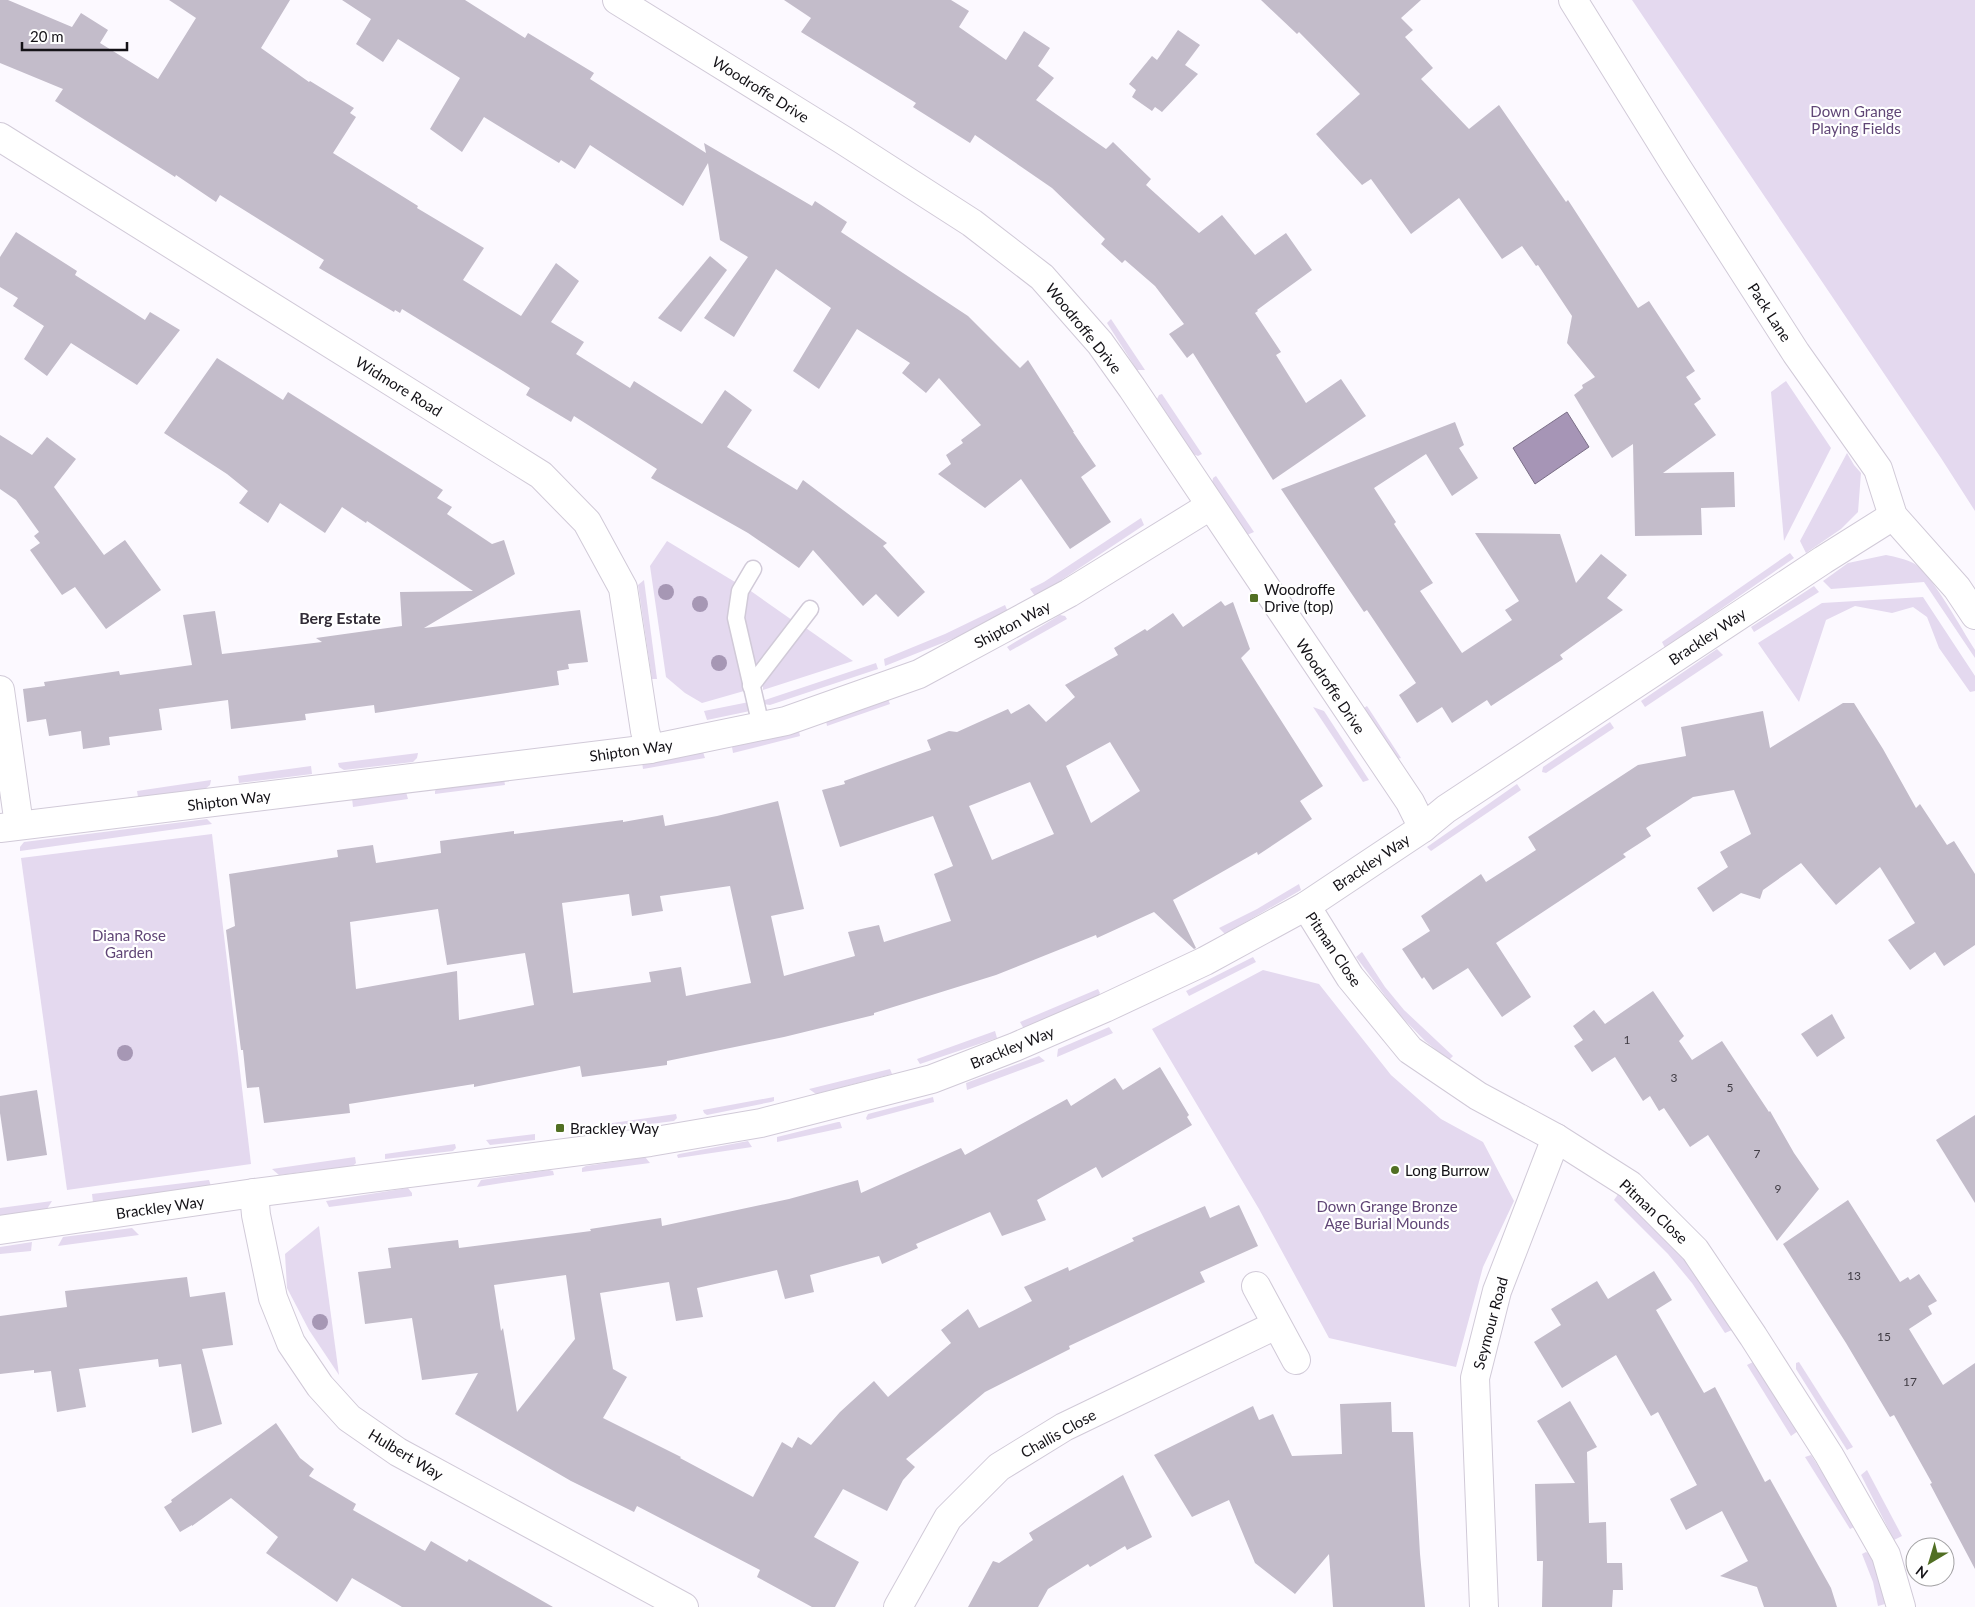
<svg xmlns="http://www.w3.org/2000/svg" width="1975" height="1607" font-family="Lato,sans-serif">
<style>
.green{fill:#e4d9ef}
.water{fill:#a695b6;stroke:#7a6e86}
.building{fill:#c3bcca;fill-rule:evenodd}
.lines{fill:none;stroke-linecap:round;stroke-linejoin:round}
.service-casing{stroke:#d1cad8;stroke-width:19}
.minor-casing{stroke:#d1cad8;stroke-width:30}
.tertiary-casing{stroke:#d1cad8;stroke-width:30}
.service{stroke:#fff;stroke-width:16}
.minor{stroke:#fff;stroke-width:28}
.tertiary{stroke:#fff;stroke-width:28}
.tree{fill:#a697b4}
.poi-dot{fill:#516f23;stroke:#fff;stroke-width:2}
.labels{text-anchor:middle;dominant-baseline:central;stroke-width:4.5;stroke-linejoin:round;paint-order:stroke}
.number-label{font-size:12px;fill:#403c44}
.street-label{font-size:15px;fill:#141217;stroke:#fff}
.park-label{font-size:15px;fill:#604676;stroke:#fff}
.poi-label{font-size:15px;fill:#141217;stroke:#fff;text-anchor:start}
.neighbourhood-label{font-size:16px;font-weight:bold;fill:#322c37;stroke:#fff}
</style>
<rect width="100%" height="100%" fill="#fcf9ff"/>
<!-- green -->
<g class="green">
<polygon points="1632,0 1975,0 1975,511 1941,458"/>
<polygon points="1111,319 1145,370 1137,370 1107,323"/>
<polygon points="1786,381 1831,448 1784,541 1771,392"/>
<polygon points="1162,394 1202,454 1198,456 1193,454 1157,399 1159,395"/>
<polygon points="1847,453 1854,465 1861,473 1858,512 1841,529 1806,553 1800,541"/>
<polygon points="1216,476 1254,532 1247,535 1212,483 1213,478"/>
<polygon points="1141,518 1144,525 1048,589 1035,596 1030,589 1044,582"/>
<polygon points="667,541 735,582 731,632 742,665 744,691 702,703 685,693 666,677 650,566"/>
<polygon points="1790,553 1794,558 1665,648 1662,642"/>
<path d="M 1886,555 C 1896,557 1906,559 1915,564 C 1933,576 1962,630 1975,650 L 1975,658 L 1924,582 L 1831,589 L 1823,581 L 1848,563 Z"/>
<polygon points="644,580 657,679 652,679 638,585"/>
<polygon points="1814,586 1819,592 1754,632 1751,627"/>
<polygon points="745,587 792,620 756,670 742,636"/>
<polygon points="1923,597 1975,676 1975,691 1970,692 1939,648 1927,617 1913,607 1892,613 1855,606 1826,620 1799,702 1758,643 1822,603"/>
<polygon points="1005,605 1008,612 970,632 885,666 884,659 945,634"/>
<polygon points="1060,615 1065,616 1067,619 1010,651 1007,647"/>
<polygon points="803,626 853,661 763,690 763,685"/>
<polygon points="1717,649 1723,655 1645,707 1641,701"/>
<polygon points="876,663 878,669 770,705 763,704 762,701"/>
<polygon points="888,699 890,704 827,726 826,721"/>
<polygon points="749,702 750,711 707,720 704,711"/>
<polygon points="1367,706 1401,758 1393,760 1361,710"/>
<polygon points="1313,707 1324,711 1369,780 1363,782"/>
<polygon points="1610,722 1614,728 1546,773 1542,772 1543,767"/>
<polygon points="795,729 799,731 800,736 733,753 732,747"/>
<polygon points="703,752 705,758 643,769 642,762"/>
<polygon points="418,753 417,758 413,762 344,770 339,767 338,763"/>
<polygon points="311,766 312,774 239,783 238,776"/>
<polygon points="504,779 505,785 435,794 435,791 438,787"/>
<polygon points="211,780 210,785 205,789 138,797 137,791"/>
<polygon points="1517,784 1521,790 1431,851 1427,847"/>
<polygon points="406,792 408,799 353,807 352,798"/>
<polygon points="207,819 212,824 20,851 20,847 24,842"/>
<polygon points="212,834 251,1164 67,1190 21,858"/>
<polygon points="1299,884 1301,890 1225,934 1219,928 1257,909"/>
<polygon points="1362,952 1385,987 1404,1010 1453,1056 1449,1060 1425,1041 1398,1013 1356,957"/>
<polygon points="1253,957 1256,962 1189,996 1186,991"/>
<polygon points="1263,970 1319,984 1391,1075 1441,1119 1483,1142 1514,1201 1483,1267 1456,1367 1329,1338 1259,1209 1152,1029"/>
<polygon points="1098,989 1100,993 1097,998 1024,1029 1020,1022"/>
<polygon points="1109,1027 1113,1033 1057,1057 1058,1049"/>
<polygon points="995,1031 997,1038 920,1064 917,1059"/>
<polygon points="1039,1056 1045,1061 967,1090 966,1083"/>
<polygon points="890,1069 892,1074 816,1094 809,1089"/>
<polygon points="774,1097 774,1101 771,1102 707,1115 704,1113 703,1110"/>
<polygon points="933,1097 934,1102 867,1120 866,1118 868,1114"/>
<polygon points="676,1114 677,1118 674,1121 595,1131 591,1126"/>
<polygon points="838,1122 840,1122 842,1128 777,1142 777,1137"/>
<polygon points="535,1134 535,1140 490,1145 486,1140"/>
<polygon points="748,1141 752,1147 678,1158 677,1155 679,1154"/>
<polygon points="455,1144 456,1148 453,1151 385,1159 385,1154"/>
<polygon points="355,1157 356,1163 353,1166 279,1175 272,1169"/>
<polygon points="645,1157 650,1163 582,1172 582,1168 586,1166"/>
<polygon points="549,1170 553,1171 554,1175 477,1187 481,1180"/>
<polygon points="209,1180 211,1186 93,1202 92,1194"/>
<polygon points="408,1188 412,1193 412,1196 329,1207 326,1201"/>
<polygon points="1619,1193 1674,1247 1700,1276 1732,1330 1725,1333 1692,1283 1668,1254 1614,1200"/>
<polygon points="52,1201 47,1209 0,1216 0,1208"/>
<polygon points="319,1226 339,1375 309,1330 287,1288 285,1254"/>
<polygon points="132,1228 139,1235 58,1246 63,1237"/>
<polygon points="32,1242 31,1251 0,1254 0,1247"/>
<polygon points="1753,1362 1798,1431 1791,1436 1747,1365"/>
<polygon points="1799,1362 1853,1447 1847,1450 1796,1369 1796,1363"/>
<polygon points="1811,1455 1856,1526 1850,1529 1805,1457"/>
<polygon points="1867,1470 1902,1536 1894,1540 1861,1475"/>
<path d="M 1866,1552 C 1879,1559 1882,1590 1885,1604 L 1878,1606 L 1873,1582 L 1862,1554 Z"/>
</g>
<!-- water -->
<polygon class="water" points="1567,412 1589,447 1535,484 1513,448"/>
<!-- building -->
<g class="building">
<polygon points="0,0 8,0 72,27 81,13 108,30 100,43 158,79 196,18 169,0 290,0 261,48 309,82 310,81 354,108 350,113 356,117 333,153 418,206 417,208 484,248 463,280 521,316 556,263 579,281 551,322 584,342 576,354 630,388 634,381 702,424 725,390 752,410 727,447 797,490 803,480 887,543 883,546 925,592 898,617 876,594 863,606 813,550 799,568 748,533 651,478 657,469 574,416 571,422 526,395 530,388 503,371 402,309 400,313 395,310 394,312 319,268 324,260 220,195 216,202 176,175 175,177 55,101 63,89 0,63"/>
<polygon points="342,0 465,0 525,38 528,33 594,73 590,79 706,153 704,143 812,206 815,201 847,222 841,232 968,316 1020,368 1028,360 1074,432 1073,432 1096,466 1081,477 1111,522 1070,549 1021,479 985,508 938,474 951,464 946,455 963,443 961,440 981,425 939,378 926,393 902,373 910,363 857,329 819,389 793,371 831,308 776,269 734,337 704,318 748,257 720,240 708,163 683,206 590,145 575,169 561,160 559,163 484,117 462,152 430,129 460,78 398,39 383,62 356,44 371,19"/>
<polygon points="784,0 951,0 969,11 959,27 1006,60 1024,31 1050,48 1038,66 1054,78 1036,100 1106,149 1113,142 1151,179 1146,185 1199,233 1222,215 1255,255 1286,233 1312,270 1257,310 1258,311 1255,313 1281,352 1276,355 1306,403 1341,379 1366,416 1273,480 1193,353 1187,358 1169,334 1184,324 1155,286 1125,260 1122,263 1101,244 1105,239 1052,188 975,135 970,143 913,107 916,103 801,32 811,18"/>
<polygon points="1261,0 1421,0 1401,18 1413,30 1405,37 1433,68 1421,79 1469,129 1499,105 1566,202 1568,200 1638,308 1649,301 1695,371 1686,377 1701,399 1694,404 1716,435 1663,473 1734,472 1735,507 1701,508 1702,535 1635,536 1633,444 1612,458 1574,395 1583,388 1582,385 1595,377 1567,343 1572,316 1538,265 1536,266 1522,246 1502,259 1459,198 1411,234 1371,179 1362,185 1316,134 1360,94 1299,32 1297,34"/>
<polygon points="1178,30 1200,45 1185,65 1198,74 1162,112 1155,107 1152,111 1132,97 1136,90 1129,84 1152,56 1157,60"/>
<polygon points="16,232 77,271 75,275 145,320 150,312 180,330 137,385 71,343 47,376 24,359 44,326 13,306 18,298 0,287 0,257"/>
<polygon points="710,256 727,270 681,332 658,318"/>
<polygon points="217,358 283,400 288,392 443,490 437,498 452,507 447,514 492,544 504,540 515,574 424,628 580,610 588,662 568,664 569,669 557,671 559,685 375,713 374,705 305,714 306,720 231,729 228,700 159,709 162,730 109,737 110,745 83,749 81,731 49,736 46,719 27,722 23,689 45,686 44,682 119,671 120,675 192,665 183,615 215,611 222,654 322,642 316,638 402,626 400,592 473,591 367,521 366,523 342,507 325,533 280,503 268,523 239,503 248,491 227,474 164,433"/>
<polygon points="1455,422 1464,445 1459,448 1478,478 1452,496 1426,454 1374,488 1396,522 1394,524 1433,583 1420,591 1462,653 1512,620 1505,610 1519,601 1475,533 1560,534 1576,583 1601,554 1627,575 1607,598 1623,610 1560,655 1563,659 1491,706 1487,700 1452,723 1442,707 1417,723 1399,695 1416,683 1367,610 1364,612 1281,489"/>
<polygon points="0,435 32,455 47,437 76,459 54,487 104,555 125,540 161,590 106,629 75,587 62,595 30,550 40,543 34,536 39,532 16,500 0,489"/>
<path d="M 1221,601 L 1225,606 L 1233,602 L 1250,649 L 1241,658 L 1323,786 L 1300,801 L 1312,819 L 1258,855 L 1257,852 L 1173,900 L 1196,948 L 1194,949 L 1154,912 L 1097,938 L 1096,935 L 996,975 L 874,1013 L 874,1015 L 784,1037 L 667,1061 L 667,1065 L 582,1077 L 580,1066 L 474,1087 L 474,1084 L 349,1104 L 350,1113 L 264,1123 L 259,1087 L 247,1088 L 243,1050 L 241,1050 L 226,930 L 235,926 L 229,874 L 338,857 L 337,850 L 373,845 L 376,863 L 441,853 L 440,841 L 514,831 L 514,834 L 623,820 L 623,822 L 663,815 L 665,826 L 717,816 L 778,801 L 804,909 L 771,916 L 784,976 L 855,956 L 848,932 L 879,925 L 884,942 L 951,921 L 934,874 L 953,866 L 933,816 L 840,847 L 822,790 L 845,784 L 844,781 L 931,750 L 927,740 L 949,731 L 957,732 L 1008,709 L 1011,714 L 1029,704 L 1046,722 L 1075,697 L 1065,685 L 1118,655 L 1114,648 L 1145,629 L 1147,631 L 1173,613 L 1183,627 ZM 1110,742 L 1140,791 L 1091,823 L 1066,766 ZM 1030,782 L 1054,834 L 992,860 L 969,806 ZM 730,886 L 751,983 L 686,996 L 681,967 L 649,972 L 651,982 L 573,993 L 562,903 L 629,894 L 632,916 L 663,911 L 660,896 ZM 438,909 L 447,965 L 525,953 L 534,1005 L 459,1020 L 457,971 L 356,989 L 350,922 Z"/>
<polygon points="1843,703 1854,703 1883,749 1916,808 1920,804 1947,845 1954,841 1975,874 1975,945 1944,966 1935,952 1910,970 1888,940 1915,923 1880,867 1836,905 1801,863 1763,890 1760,899 1741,893 1713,912 1697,888 1728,867 1720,852 1751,834 1734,790 1693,797 1646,828 1651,836 1623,854 1626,857 1496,943 1531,997 1502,1017 1468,968 1433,990 1424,977 1422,979 1402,949 1430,931 1421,916 1481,874 1486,882 1536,850 1528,837 1638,765 1686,756 1681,727 1763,711 1770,748"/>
<polygon points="1653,991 1684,1036 1679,1041 1692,1060 1722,1041 1769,1112 1770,1111 1794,1153 1819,1189 1777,1241 1708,1135 1690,1147 1664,1108 1659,1111 1650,1096 1643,1101 1615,1057 1592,1072 1574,1046 1583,1040 1573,1026 1594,1010 1605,1024"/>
<polygon points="1832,1014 1845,1038 1817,1057 1801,1034"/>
<path d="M 1160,1067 L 1189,1115 L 1187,1117 L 1192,1125 L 1102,1178 L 1096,1167 L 1037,1200 L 1046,1220 L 1002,1236 L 990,1212 L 916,1244 L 918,1248 L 882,1264 L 879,1256 L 810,1275 L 814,1292 L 785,1299 L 777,1270 L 697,1288 L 703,1317 L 676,1321 L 669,1282 L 600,1293 L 613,1369 L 627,1377 L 603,1418 L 681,1457 L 680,1458 L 753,1497 L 782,1442 L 792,1448 L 798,1437 L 811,1445 L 840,1412 L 874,1381 L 888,1397 L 951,1343 L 941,1330 L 968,1309 L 979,1328 L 1032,1301 L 1024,1287 L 1068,1267 L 1069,1271 L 1134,1241 L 1132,1238 L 1205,1206 L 1210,1218 L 1239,1205 L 1258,1246 L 1200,1272 L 1205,1282 L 1069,1346 L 1070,1349 L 985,1392 L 906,1459 L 915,1467 L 903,1480 L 887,1511 L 843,1489 L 814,1537 L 859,1562 L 835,1607 L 812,1607 L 757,1577 L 760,1570 L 637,1506 L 634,1512 L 571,1481 L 455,1414 L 478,1373 L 422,1380 L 412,1318 L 365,1324 L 358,1272 L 391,1268 L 388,1248 L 458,1240 L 459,1248 L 591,1231 L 590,1229 L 661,1218 L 662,1226 L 789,1199 L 858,1180 L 861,1193 L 961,1148 L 965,1155 L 1067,1099 L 1071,1106 L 1115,1078 L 1123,1090 ZM 566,1275 L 575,1339 L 517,1412 L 503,1328 L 501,1331 L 494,1285 Z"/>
<polygon points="37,1090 47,1155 7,1161 0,1113 0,1096"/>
<polygon points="1975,1115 1975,1203 1936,1140"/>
<polygon points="1848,1200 1900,1282 1908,1277 1910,1280 1919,1274 1937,1301 1928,1306 1932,1314 1909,1329 1943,1385 1975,1363 1975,1569 1930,1484 1932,1483 1894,1415 1890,1417 1846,1343 1783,1244"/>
<polygon points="1654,1271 1672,1300 1656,1310 1704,1393 1715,1387 1765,1482 1770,1479 1831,1588 1837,1607 1764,1607 1757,1587 1720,1576 1748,1561 1722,1511 1686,1530 1670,1499 1697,1485 1658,1412 1651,1416 1616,1355 1562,1388 1534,1342 1561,1325 1551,1309 1597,1281 1608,1299"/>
<polygon points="187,1277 190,1297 225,1292 233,1345 202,1349 222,1424 192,1433 181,1364 159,1367 158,1359 79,1369 86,1407 57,1412 51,1371 34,1373 34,1370 0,1374 0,1316 67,1307 65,1291"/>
<polygon points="1570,1401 1597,1447 1587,1452 1589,1523 1606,1522 1607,1563 1622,1563 1623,1590 1613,1590 1612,1607 1542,1607 1543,1561 1537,1561 1535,1484 1575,1483 1537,1421"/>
<polygon points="1391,1402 1392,1432 1413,1432 1420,1554 1425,1607 1333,1607 1329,1554 1295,1594 1255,1563 1229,1500 1192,1517 1154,1455 1253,1406 1259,1420 1273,1414 1292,1456 1342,1454 1340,1404"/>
<polygon points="276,1423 300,1458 314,1469 309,1476 356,1504 353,1510 425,1551 431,1541 467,1562 469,1559 553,1607 402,1607 352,1578 337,1602 266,1553 278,1537 231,1498 192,1526 192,1525 180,1532 164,1507 172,1502 171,1500"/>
<polygon points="1123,1475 1152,1537 1127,1550 1125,1546 1090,1567 1088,1564 1048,1589 1038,1607 968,1607 993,1561 999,1563 1033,1540 1029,1533"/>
</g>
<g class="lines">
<!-- service casing -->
<g class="service-casing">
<g id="service">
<polyline points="753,569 740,591 736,618 761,726"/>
<polyline points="751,686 810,609"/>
</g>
</g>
<!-- minor casing -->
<g class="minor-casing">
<g id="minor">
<polyline points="617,0 843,140 972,223 1042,277 1100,343 1132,388 1410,802 1423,828"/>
<polyline points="0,137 541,475 587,522 623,588 645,731 650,749"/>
<polyline points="0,690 19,825"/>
<polyline points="0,828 650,749 786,721 919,674 1069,593 1210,506"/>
<polyline points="1306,906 1350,977 1410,1050 1478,1096 1556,1138 1630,1185 1695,1250 1753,1336 1829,1455 1886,1555 1901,1607"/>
<polyline points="254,1193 256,1215 273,1298 291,1343 320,1386 349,1418 398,1452 684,1607"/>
<polyline points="0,1230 254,1193 650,1142 761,1123 932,1079 1015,1047 1105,1008 1205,961 1306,906 1423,828 1446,809 1823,560 1893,516"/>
<polyline points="1256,1286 1296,1360"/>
<polyline points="898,1607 948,1518 999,1467 1064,1427 1276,1325"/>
<polyline points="1484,1607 1475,1378 1497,1291 1556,1138"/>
</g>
</g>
<!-- tertiary casing -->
<g class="tertiary-casing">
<polyline id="tertiary" points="1573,0 1676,166 1796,353 1878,469 1893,516 1957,588 1975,615"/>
</g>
<!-- service -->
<use href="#service" class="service"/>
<!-- minor -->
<use href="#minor" class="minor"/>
<!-- tertiary -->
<use href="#tertiary" class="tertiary"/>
</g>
<!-- trees -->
<g class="tree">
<circle cx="666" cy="592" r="8"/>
<circle cx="700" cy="604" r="8"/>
<circle cx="719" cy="663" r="8"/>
<circle cx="125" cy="1053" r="8"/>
<circle cx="320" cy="1322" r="8"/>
</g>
<!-- markers -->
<g class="poi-dot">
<rect x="1249" y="593" width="10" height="10" rx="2.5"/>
<rect x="555" y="1123" width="10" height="10" rx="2.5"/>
<circle cx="1395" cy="1170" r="5"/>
</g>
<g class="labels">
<!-- number labels -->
<g class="number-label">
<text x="1627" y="1039">1</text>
<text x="1674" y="1077">3</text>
<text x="1730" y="1087">5</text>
<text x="1757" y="1153">7</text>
<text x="1778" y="1188">9</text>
<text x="1854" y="1275">13</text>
<text x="1884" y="1336">15</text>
<text x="1910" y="1381">17</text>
</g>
<!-- street labels -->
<g class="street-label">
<text transform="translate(761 89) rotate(32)">Woodroffe Drive</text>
<text transform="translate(1770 312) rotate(57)">Pack Lane</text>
<text transform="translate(1084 328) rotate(51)">Woodroffe Drive</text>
<text transform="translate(399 386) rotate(32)">Widmore Road</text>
<text transform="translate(1012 624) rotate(-28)">Shipton Way</text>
<text transform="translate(1707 636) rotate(-34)">Brackley Way</text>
<text transform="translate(1331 686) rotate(56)">Woodroffe Drive</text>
<text transform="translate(631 750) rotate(-8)">Shipton Way</text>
<text transform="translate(229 800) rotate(-7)">Shipton Way</text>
<text transform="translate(1371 862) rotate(-34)">Brackley Way</text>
<text transform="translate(1334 949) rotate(56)">Pitman Close</text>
<text transform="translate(1012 1047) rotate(-22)">Brackley Way</text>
<text transform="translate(160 1207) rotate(-8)">Brackley Way</text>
<text transform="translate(1654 1211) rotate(43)">Pitman Close</text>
<text transform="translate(1490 1323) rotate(-75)">Seymour Road</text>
<text transform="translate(1058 1433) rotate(-29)">Challis Close</text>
<text transform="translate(406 1454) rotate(31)">Hulbert Way</text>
</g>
<!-- park labels -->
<g class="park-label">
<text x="1856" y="111">Down Grange<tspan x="1856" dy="17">Playing Fields</tspan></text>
<text x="129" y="935">Diana Rose<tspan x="129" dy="17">Garden</tspan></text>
<text x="1387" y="1206">Down Grange Bronze<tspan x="1387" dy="17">Age Burial Mounds</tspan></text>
</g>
<!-- poi labels -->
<g class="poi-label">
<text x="1264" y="589">Woodroffe<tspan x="1264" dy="17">Drive (top)</tspan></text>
<text x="570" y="1128">Brackley Way</text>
<text x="1405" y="1170">Long Burrow</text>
</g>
<!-- neighbourhood labels -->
<g class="neighbourhood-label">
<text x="340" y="617">Berg Estate</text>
</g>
</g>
<!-- north arrow -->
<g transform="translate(1930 1562) rotate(218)"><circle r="24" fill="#ffffff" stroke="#a1a0a2"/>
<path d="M0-4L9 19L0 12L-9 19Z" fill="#516f23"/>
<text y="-8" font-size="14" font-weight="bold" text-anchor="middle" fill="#141217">N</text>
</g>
<!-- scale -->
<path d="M22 42v8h105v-8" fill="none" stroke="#141217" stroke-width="2.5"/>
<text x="30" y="42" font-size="15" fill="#141217" stroke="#ffffff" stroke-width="4" paint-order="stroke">20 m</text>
</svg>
